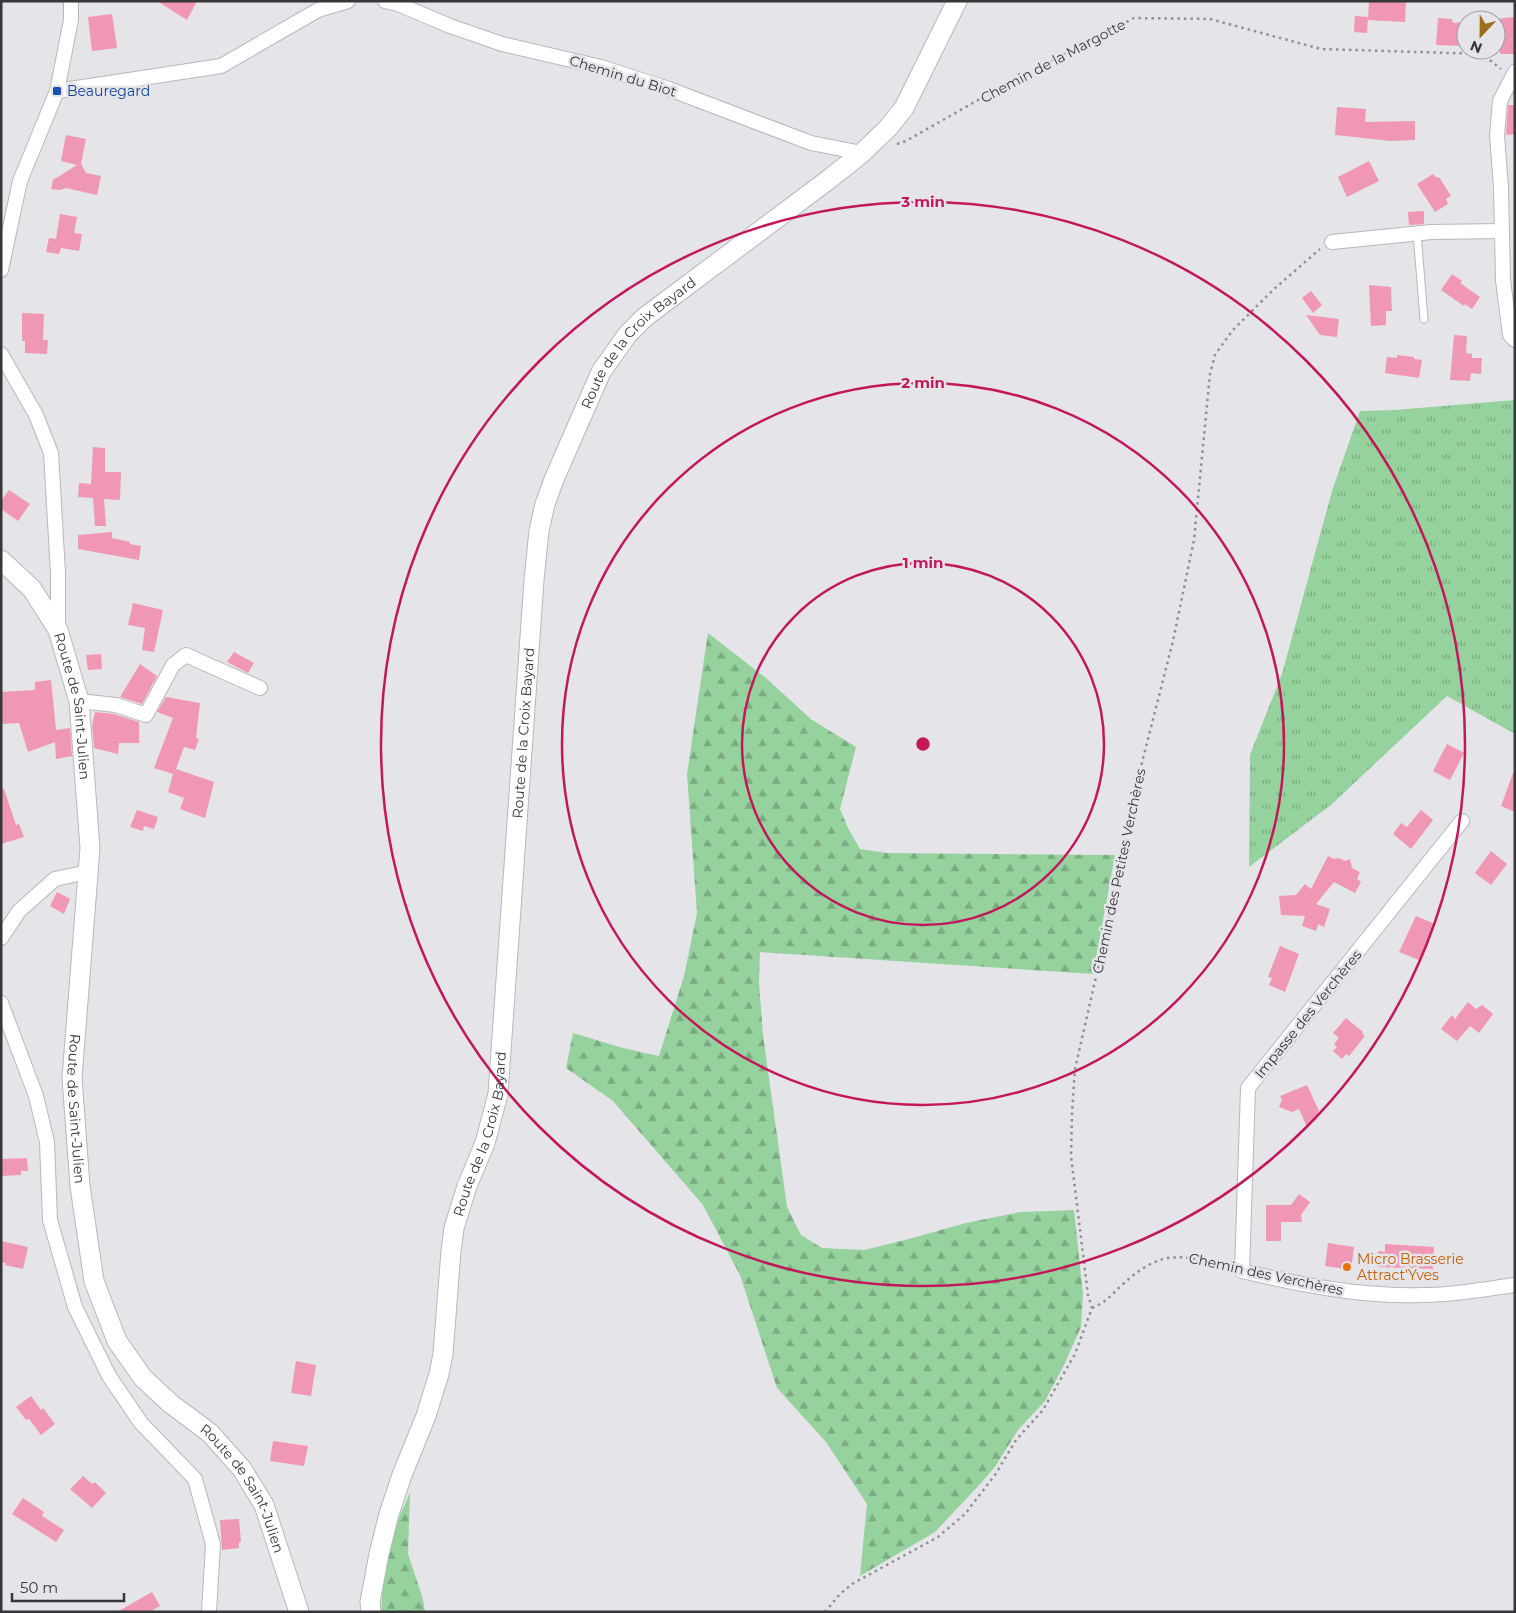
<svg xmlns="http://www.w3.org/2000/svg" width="1516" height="1613" font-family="Montserrat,sans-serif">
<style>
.grass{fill:url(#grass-tufts)}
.forest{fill:url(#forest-firs)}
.building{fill:#f097b3}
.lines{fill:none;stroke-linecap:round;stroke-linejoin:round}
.lane-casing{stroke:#b8b7bb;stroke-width:9}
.street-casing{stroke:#b8b7bb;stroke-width:16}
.secondary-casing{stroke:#b8b7bb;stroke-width:21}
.path{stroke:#908f93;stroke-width:2.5;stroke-dasharray:2.5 4;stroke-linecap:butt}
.lane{stroke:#fff;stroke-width:7}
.street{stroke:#fff;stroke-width:14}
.secondary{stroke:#fff;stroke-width:19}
.ring{fill:none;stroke:#c2185b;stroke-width:2.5}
.transit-dot{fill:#1a4fb4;stroke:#e5e4e9;stroke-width:2}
.food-dot{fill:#e8710a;stroke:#e5e4e9;stroke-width:2}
.labels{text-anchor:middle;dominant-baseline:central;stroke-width:5;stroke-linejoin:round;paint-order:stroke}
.street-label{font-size:14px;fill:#373739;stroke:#e5e4e9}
.transit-label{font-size:14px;fill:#164399;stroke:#e5e4e9;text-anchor:start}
.food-label{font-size:14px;fill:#c56008;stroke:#e5e4e9;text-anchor:start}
.centre{fill:#c2185b;stroke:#e5e4e9;stroke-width:2.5}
.ring-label{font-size:15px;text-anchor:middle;font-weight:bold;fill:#c2185b;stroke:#e5e4e9;stroke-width:5;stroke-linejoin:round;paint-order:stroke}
</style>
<defs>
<pattern id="grass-tufts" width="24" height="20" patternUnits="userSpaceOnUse" patternTransform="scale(1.25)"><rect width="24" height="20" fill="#96d29e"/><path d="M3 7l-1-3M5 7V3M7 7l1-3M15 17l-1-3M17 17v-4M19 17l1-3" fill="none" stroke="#7bab82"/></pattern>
<pattern id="forest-firs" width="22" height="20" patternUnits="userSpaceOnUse" patternTransform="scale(1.25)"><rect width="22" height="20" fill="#96d29e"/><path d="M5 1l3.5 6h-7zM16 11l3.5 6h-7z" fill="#7bab82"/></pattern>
</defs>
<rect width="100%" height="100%" fill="#e5e4e9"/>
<!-- grass -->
<polygon class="grass" points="1515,400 1515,734 1447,696 1332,804 1249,867 1250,755 1282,674 1332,491 1360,411 1395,410"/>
<!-- forest -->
<g class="forest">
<polygon points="708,633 766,678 812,720 856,747 840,809 848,828 860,849 887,853 1115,855 1093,974 760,952 759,982 763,1035 787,1207 801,1235 822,1248 864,1250 905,1240 966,1223 1021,1212 1074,1210 1083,1294 1081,1327 1065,1363 1045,1401 1018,1430 995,1467 981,1483 935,1532 860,1576 867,1504 826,1442 777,1388 740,1275 703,1205 613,1101 566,1068 573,1033 623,1048 659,1056 684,976 697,913 687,774"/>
<polygon points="410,1493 408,1554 423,1599 425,1612 381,1612 384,1569 395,1526"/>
</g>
<!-- building -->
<g class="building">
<polygon points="157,1 197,1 187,20"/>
<polygon points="1369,1 1406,1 1405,22 1368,20"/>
<polygon points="112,14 117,48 92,51 88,17"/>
<polygon points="1355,16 1368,17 1367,33 1354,32"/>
<polygon points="1515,17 1515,54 1500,54 1499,31 1496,32 1496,19"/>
<polygon points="1438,18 1452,19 1453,23 1466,22 1466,46 1436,45"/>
<polygon points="1508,105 1515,105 1515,134 1506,135"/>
<polygon points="1337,107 1366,109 1365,122 1415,121 1415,140 1391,141 1335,135"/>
<polygon points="66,135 86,139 81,164 86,173 101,176 97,195 66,188 60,190 51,189 53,180 77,165 61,161"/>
<polygon points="1369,161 1379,181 1347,197 1338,177"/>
<polygon points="1433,174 1437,178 1439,177 1451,196 1446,199 1448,204 1435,212 1417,184"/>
<polygon points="1424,211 1424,224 1409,225 1408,212"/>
<polygon points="60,214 77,217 74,233 82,234 79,251 61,248 59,254 46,252 49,238 56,239"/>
<polygon points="1452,274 1462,281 1460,283 1480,297 1472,309 1465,304 1464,306 1441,290"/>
<polygon points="1369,285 1391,287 1392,311 1386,311 1386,325 1371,326"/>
<polygon points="1311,291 1322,305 1313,313 1302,298"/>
<polygon points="22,313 44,314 43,340 48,340 47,354 25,353 25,341 22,341"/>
<polygon points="1306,315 1339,319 1337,337 1320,335"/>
<polygon points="1454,335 1467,336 1466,353 1472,354 1472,358 1482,358 1481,374 1471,373 1470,381 1450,380"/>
<polygon points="1397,355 1414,357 1414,359 1422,360 1419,378 1385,373 1387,357 1397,358"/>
<polygon points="93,447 105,448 105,472 121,472 120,500 104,499 106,526 95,526 93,498 78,497 79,483 91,484"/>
<polygon points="9,490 30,504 18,521 1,509 1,501"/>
<polygon points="112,532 112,538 130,542 130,544 141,546 139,560 78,549 78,535"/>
<polygon points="133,603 163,610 154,652 142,650 145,628 128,625"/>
<polygon points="234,652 254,663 248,673 227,662"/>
<polygon points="101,654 102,669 88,670 86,655"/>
<polygon points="140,664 157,676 142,704 120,697"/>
<polygon points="51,680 56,730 70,728 72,756 56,759 55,742 28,752 19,723 1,724 1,692 35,690 35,682"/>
<polygon points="166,697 200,703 196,738 199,739 195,750 184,747 176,769 214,782 205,818 180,809 184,798 168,792 173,774 154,768 173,718 157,712"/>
<polygon points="95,712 114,714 139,722 139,743 119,743 118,754 94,748 92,725"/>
<polygon points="1447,744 1464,753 1450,780 1433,771"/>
<polygon points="1513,773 1515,773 1515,812 1501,806"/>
<polygon points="1,789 4,789 16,825 19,824 24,837 1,844"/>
<polygon points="137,810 158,817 154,829 144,826 143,831 130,827"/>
<polygon points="1421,810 1433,820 1411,849 1393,834 1401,823 1407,827"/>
<polygon points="1491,851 1507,864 1491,885 1475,873"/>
<polygon points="1328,856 1334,859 1339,858 1345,861 1350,859 1352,868 1360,872 1357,879 1361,882 1355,893 1334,882 1316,904 1330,909 1324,927 1318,924 1316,931 1302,926 1305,916 1281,915 1279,896 1296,895 1305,884 1311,889"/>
<polygon points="57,892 70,899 64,914 50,906"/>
<polygon points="1416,916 1435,924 1419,960 1399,952"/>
<polygon points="1280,946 1299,954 1285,992 1269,985 1272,978 1268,977"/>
<polygon points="1468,1002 1476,1009 1482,1005 1493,1014 1479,1033 1470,1026 1457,1041 1441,1029 1452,1015 1455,1019"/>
<polygon points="1346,1018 1363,1032 1362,1034 1365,1036 1349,1056 1346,1054 1342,1059 1333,1051 1337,1047 1334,1044 1339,1038 1333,1033"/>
<polygon points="1307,1085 1319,1111 1315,1121 1306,1125 1299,1109 1292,1112 1279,1107 1282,1100 1280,1096"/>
<polygon points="27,1158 28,1171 21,1171 21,1175 1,1176 1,1159"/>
<polygon points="1299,1194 1310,1202 1301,1215 1302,1222 1281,1222 1281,1241 1266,1241 1266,1205 1291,1205"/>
<polygon points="1,1241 28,1247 23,1269 5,1265 6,1263 1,1262"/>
<polygon points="1328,1243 1354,1247 1351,1270 1325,1266"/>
<polygon points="1385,1244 1434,1247 1433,1269 1378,1267 1378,1251 1385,1252"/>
<polygon points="296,1361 316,1365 311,1396 291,1393"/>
<polygon points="31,1396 41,1410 43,1408 55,1424 41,1435 29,1419 26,1420 16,1407"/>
<polygon points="273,1441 308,1446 304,1466 270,1461"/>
<polygon points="83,1476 92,1484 95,1482 106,1493 92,1508 70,1489"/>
<polygon points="23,1498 44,1512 42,1516 64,1530 56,1542 12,1514"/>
<polygon points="239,1519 241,1542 239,1542 239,1548 222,1550 220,1520"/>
<polygon points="152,1592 160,1606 149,1612 117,1612"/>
</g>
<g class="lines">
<!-- lane casing -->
<g class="lane-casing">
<polyline id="lane" points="1417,233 1424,319"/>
</g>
<!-- street casing -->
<g class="street-casing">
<g id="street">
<polyline points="385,1 398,4 450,26 502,44 601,67 669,89 811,143 862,153"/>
<polyline points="1515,72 1500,101 1497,135 1501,188 1503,280 1510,335 1515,340"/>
<polyline points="57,91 221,66 318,10 348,1"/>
<polyline points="1332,242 1431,232 1502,231"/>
<polyline points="1,270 20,181 57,91 71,20 71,1"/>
<polyline points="1,354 36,415 51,453 58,573 58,630"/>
<polyline points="79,701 116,705 146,715 173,665 186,655 260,688"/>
<path d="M 1462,821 L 1248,1088 L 1242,1271 C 1302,1285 1361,1297 1423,1295 C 1454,1295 1485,1289 1515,1285"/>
<polyline points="1,938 19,911 55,879 88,872"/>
<polyline points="1,1003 36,1096 47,1142 50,1220 75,1307 109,1376 141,1423 195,1479 213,1544 209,1612"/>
</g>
</g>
<!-- secondary casing -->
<g class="secondary-casing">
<g id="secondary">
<path id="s1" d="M 1,560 L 32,589 L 58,630 L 79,701 L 90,848 L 72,1078 L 80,1186 L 94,1281 L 117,1341 L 143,1378 L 171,1404 L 210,1433 L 242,1469 L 264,1505 L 299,1612"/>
<path id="s2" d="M 371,1612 L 370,1602 L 379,1554 L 389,1514 L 402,1475 L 426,1416 L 439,1374 L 443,1354 L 451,1251 L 454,1228 L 467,1186 L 485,1143 L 498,1094 L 534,580 L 539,531 L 545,504 L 555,477 L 601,372 L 627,335 L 645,317 L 828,180 L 862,153 L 888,128 L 904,108 L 957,1"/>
</g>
</g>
<!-- path -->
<g class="path">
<polyline points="897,144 906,141 1001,87 1134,18 1210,19 1321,49 1482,54 1501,69"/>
<path d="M 1092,1308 C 1107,1302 1112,1294 1123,1284 C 1162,1249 1180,1254 1228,1267"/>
<polyline points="825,1612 840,1594 852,1584 938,1537 965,1514 995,1475 1016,1440 1043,1410 1075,1354 1092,1308 1088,1295 1071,1156 1072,1113 1075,1069 1101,955 1135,790 1173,641 1194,540 1210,374 1215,355 1232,331 1274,289 1320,249"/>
</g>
<!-- lane -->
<use href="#lane" class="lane"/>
<!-- street -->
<use href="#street" class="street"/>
<!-- secondary -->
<use href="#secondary" class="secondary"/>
</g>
<!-- distance rings -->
<g class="ring">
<circle cx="923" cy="744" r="181"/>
<circle cx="923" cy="744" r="361"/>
<circle cx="923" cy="744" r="542"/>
</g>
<!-- markers -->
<rect class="transit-dot" x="52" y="86" width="10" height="10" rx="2.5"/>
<circle class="food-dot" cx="1347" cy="1267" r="5"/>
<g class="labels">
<!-- street labels -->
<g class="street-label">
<text transform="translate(1053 61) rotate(-28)">Chemin de la Margotte</text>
<text transform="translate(623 76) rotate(17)">Chemin du Biot</text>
<text stroke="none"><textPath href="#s2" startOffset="1319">Route de la Croix Bayard</textPath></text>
<text stroke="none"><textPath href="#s1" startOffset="169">Route de Saint-Julien</textPath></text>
<text stroke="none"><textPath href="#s2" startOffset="899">Route de la Croix Bayard</textPath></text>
<text transform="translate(1119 871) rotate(-78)">Chemin des Petites Verchères</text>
<text transform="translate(1308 1014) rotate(-51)">Impasse des Verchères</text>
<text stroke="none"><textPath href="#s1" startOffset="574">Route de Saint-Julien</textPath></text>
<text stroke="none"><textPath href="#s2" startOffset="494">Route de la Croix Bayard</textPath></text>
<text transform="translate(1266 1274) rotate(12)">Chemin des Verchères</text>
<text stroke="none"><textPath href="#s1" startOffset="1009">Route de Saint-Julien</textPath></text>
</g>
<!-- transit labels -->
<g class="transit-label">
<text x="67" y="91">Beauregard</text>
</g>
<!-- food labels -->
<g class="food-label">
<text x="1357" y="1259">Micro Brasserie<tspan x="1357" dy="16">Attract'Yves</tspan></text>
</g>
</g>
<circle cx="923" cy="744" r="8" class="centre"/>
<g class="ring-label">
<text x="923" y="207">3 min</text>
<text x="923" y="388">2 min</text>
<text x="923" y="568">1 min</text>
</g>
<!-- border -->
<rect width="1516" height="1613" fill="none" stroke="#373739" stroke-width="5"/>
<!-- north arrow -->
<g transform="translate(1481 35) rotate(202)"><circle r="24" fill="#e5e4e9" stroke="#9f9fa3"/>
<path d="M0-4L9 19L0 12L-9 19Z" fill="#9c6f1f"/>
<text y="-8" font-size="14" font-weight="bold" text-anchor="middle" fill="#373739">N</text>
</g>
<!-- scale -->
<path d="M12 1593v8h112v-8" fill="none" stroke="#373739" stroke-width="2.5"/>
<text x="20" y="1593" font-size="15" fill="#373739" stroke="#e5e4e9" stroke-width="4" paint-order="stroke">50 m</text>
</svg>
